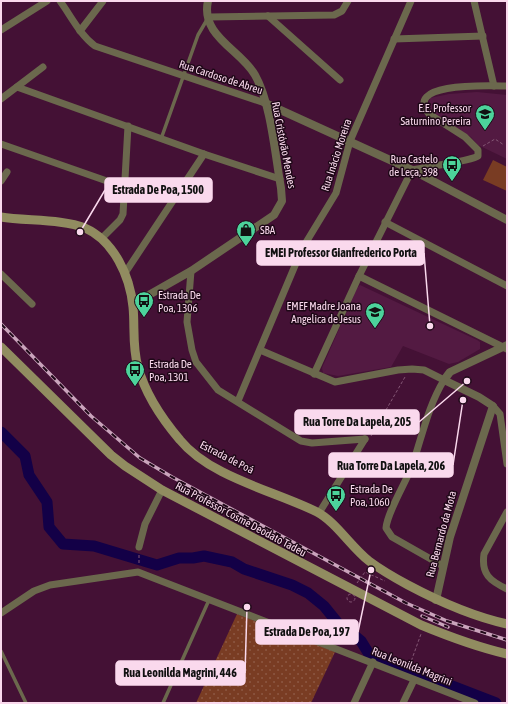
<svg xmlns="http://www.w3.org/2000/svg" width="508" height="704" font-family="'Asap Condensed',sans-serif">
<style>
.built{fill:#531a42}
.grass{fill:url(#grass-dots)}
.garden{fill:#793c23}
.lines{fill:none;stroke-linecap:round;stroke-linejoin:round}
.river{stroke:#130047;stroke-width:11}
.path{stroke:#845775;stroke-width:1;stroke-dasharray:3 2;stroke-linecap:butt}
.service{stroke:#6b684d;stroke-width:3.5}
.minor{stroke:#6b684d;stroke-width:7}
.tertiary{stroke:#6b684d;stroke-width:8}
.secondary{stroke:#918c60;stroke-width:9}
.rail-casing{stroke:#caa4bc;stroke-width:3.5}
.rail{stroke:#1e0817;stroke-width:2;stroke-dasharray:6;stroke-linecap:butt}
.labels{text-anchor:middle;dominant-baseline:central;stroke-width:3;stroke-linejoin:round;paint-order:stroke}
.street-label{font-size:11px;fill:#fad9ed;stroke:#1e0817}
.poi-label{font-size:11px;fill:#fad9ed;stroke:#1e0817;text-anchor:start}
.leader{fill:none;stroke:#fad9ed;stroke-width:1.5}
.callout-dot{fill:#fad9ed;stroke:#1e0817;stroke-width:1.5}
.callout{fill:#fad9ed;stroke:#fad9ed;stroke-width:1.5}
.callout-label{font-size:12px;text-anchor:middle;font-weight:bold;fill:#111}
</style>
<defs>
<pattern id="grass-dots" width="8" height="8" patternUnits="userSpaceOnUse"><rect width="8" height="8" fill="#793c23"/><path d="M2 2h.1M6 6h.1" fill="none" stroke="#8d5843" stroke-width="1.8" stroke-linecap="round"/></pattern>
</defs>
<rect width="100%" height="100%" fill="#441135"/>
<!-- built -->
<g class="built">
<polygon points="477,92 507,95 507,159 478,145 471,137 437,116 428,108 430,98 449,94"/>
<polygon points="360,285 477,340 480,342 480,349 458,362 449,364 403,346 391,367 338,376 323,373 322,368 357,288"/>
</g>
<!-- grass -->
<polygon class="grass" points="237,614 335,652 311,703 196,703"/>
<!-- garden -->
<polygon class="garden" points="493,160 507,167 507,191 483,180"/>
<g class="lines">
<!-- river -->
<polyline class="river" points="1,432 25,456 29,475 47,502 49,527 63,544 94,546 157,565 179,558 193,558 204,556 232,562 244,569 292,585 308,593 324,606 341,627 349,631 361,641 369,654 496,703"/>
<!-- path -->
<g class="path">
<polyline points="483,146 495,139 504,145"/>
<polyline points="371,436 405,377"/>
<polyline points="139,555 139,565"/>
<polyline points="357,583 365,572 385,581"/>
<circle cx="351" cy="598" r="4"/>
<polyline points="408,670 421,634"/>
</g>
<!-- service -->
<g class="service">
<polyline points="161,139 198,35 208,18"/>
<polyline points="1,651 26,703"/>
<polyline points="163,703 209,600"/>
</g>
<!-- minor -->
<g class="minor">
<path d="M 60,1 C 71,16 80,35 95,46 L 265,103"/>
<polyline points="474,1 494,86"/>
<polyline points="268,16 340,80"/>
<polyline points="209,17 334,15 342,11 348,1"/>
<polyline points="1,30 47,1"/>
<polyline points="80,31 103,1"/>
<polyline points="394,39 483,36"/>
<polyline points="17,87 204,154 280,179"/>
<polyline points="1,99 43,67"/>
<polyline points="1,144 124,187"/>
<polyline points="1,181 7,172"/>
<polyline points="385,222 507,286"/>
<polyline points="102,238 120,220 123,214 128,126"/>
<polyline points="191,271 187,322 192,350 196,362 218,390 301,441 312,443 365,439"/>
<polyline points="125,273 204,154"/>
<polyline points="1,274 32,304"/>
<polyline points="359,276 507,349"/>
<path d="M 260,350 L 335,382 L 398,370 L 412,369 L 424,370 L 444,380 C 428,406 422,437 412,466 C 406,482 387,513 386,528 L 392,537 L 443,566"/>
<path d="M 314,374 L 359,276 L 412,170 C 424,167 472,161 478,156 L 478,150 L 465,137 L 429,114 C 402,81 493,86 507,86"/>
<polyline points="238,401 302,249 336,193 350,141 411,1"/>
<polyline points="493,406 500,414 507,464"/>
<path d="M 507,512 L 484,554 C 481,574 490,581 507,589"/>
<polyline points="319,513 365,439"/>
<polyline points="139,547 145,524 162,490"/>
<polyline points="1,613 34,591 50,585 138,572 475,703"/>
<polyline points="354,703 373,662"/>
<polyline points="403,703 414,680"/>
</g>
<!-- tertiary -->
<g class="tertiary">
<polyline points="265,103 412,170 507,220"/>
<path d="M 133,304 L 191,271 L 274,215 L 282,201 L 281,188 C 275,155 271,103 255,75 C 241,50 200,36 208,1"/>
<polyline points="436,600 450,537 493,406 479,397 444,380 450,372 507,345"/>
</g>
<!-- secondary -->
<g class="secondary">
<path d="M 1,217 C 26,221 63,219 85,228 C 114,241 130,276 133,307 C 135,326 132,347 138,367 C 145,393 163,420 180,440 C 210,477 275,491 317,512 C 336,522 351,547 369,561 C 381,570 395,578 408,585 C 440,602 471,616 507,624"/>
<path d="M 1,347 L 111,455 L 125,466 L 162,490 L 421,625 C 450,637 477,647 507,654"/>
</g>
<!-- rail casing -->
<g class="rail-casing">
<g id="rail">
<polyline points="1,324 91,416 140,458 172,477 406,603 447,621 507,640"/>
<polyline points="422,616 448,627"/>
</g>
</g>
<!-- rail -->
<use href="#rail" class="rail"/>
</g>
<!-- icons -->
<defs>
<g id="school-pin" transform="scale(1)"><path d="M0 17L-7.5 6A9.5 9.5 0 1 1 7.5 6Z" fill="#4cd39b" stroke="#1e0817"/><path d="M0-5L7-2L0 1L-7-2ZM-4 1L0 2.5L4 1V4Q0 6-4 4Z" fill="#111"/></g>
<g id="bus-pin" transform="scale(1)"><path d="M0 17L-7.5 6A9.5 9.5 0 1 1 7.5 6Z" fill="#4cd39b" stroke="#1e0817"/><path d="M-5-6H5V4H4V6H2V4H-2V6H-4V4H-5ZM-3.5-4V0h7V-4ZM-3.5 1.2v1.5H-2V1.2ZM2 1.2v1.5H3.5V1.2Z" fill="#111"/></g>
<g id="shop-pin" transform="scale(1)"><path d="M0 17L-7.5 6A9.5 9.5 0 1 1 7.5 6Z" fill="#4cd39b" stroke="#1e0817"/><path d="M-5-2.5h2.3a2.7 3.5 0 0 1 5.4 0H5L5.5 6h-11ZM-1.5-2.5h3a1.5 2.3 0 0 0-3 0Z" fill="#111"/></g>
</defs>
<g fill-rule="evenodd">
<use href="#school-pin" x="485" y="114"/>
<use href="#bus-pin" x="452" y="165"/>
<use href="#shop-pin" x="246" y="230"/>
<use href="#bus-pin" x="144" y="301"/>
<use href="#school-pin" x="375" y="312"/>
<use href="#bus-pin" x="135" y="370"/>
<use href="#bus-pin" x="336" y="495"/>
</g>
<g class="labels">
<!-- street labels -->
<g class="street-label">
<text transform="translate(221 77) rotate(18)">Rua Cardoso de Abreu</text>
<text transform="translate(284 145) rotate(79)">Rua Cristóvão Mendes</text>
<text transform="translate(336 155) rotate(-72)">Rua Inácio Moreira</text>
<text transform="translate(227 457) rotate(27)">Estrada de Poá</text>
<text transform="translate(241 519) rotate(28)">Rua Professor Cosme Deodato Tadeu</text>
<text transform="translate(441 534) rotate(-75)">Rua Bernardo da Mota</text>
<text transform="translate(412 666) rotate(22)">Rua Leonilda Magrini</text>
</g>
<!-- poi labels -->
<g class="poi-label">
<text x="471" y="108" text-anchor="end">E.E. Professor<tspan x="471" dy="13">Saturnino Pereira</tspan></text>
<text x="438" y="159" text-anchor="end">Rua Castelo<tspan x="438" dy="13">de Leça, 398</tspan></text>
<text x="260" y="230">SBA</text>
<text x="158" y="295">Estrada De<tspan x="158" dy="13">Poa, 1306</tspan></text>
<text x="361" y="306" text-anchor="end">EMEF Madre Joana<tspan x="361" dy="13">Angelica de Jesus</tspan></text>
<text x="149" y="364">Estrada De<tspan x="149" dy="13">Poa, 1301</tspan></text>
<text x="350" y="489">Estrada De<tspan x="350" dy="13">Poa, 1060</tspan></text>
</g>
</g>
<!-- callouts -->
<path class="leader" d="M80 232L105 190M430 326L424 253M467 381L419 422M463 400L453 465M371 570L358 632M247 607L245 673"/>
<g class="callout-dot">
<circle cx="80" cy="232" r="4"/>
<circle cx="430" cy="326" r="4"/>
<circle cx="467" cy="381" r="4"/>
<circle cx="463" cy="400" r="4"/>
<circle cx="371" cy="570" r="4"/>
<circle cx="247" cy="607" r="4"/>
</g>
<g class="callout">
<rect x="105" y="178" width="107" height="24" rx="4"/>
<rect x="257" y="241" width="167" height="24" rx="4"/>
<rect x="295" y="410" width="124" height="24" rx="4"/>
<rect x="329" y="453" width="124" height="24" rx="4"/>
<rect x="256" y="620" width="102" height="24" rx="4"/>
<rect x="116" y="661" width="129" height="24" rx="4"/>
</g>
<g class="callout-label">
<text x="158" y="194">Estrada De Poa, 1500</text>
<text x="341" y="257">EMEI Professor Gianfrederico Porta</text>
<text x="357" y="426">Rua Torre Da Lapela, 205</text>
<text x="391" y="470">Rua Torre Da Lapela, 206</text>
<text x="307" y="636">Estrada De Poa, 197</text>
<text x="180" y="677">Rua Leonilda Magrini, 446</text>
</g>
<!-- border -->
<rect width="508" height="704" fill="none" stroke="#fad9ed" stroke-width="4"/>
</svg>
